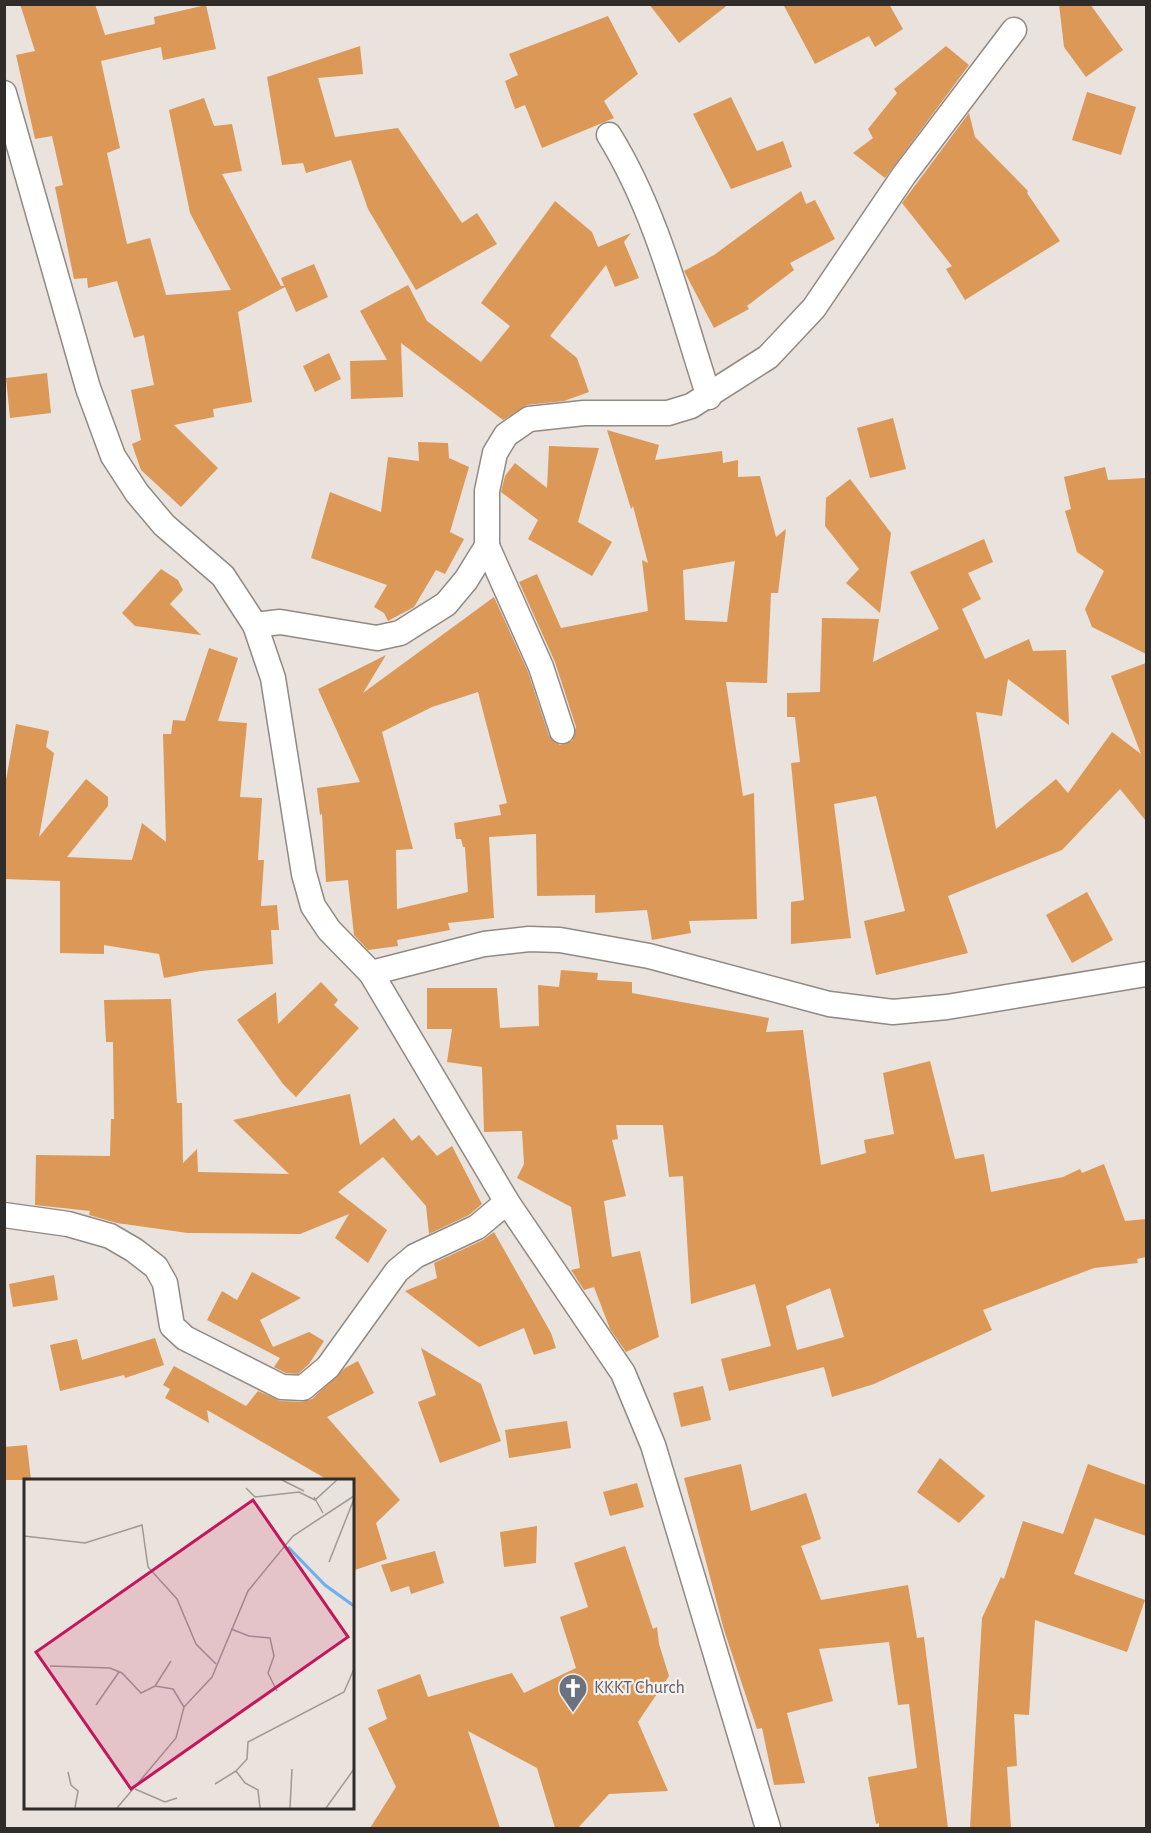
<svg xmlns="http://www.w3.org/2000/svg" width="1151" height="1833" font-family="'Alegreya Sans',sans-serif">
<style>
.building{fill:#db9857;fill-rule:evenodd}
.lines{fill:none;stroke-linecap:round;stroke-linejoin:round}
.street-casing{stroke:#918984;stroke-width:27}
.street{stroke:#fff;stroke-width:24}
.labels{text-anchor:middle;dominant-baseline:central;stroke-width:4.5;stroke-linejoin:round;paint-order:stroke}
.worship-label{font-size:18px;fill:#5b616d;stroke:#f7efea;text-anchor:start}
.inset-river{fill:none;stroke:#6eafef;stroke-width:3}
.inset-road{fill:none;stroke:#9f9995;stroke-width:1.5}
.view{fill:#c2185b;fill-opacity:0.15;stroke:#c2185b;stroke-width:3}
.inset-edge{fill:none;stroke:#2f2c2a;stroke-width:3}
</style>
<rect width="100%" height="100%" fill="#eae2dc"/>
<!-- building -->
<g class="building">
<polygon points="20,4 95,4 105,35 155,24 154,17 206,5 216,49 163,60 161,47 101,61 120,148 107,153 127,244 150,238 166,295 231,290 190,213 169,110 204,98 214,126 232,124 242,171 222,174 281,286 284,286 281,278 314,264 328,297 296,312 285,287 238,312 252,402 213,409 214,417 174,425 218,468 181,507 141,470 132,444 141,440 131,390 154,385 144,335 134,338 117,281 88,288 87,278 74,279 55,187 63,185 52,136 35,139 16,55 35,51"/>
<polygon points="649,4 729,4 679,43"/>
<polygon points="783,4 889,4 903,29 875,47 869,36 815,64"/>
<polygon points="1059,4 1090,4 1123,50 1086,77 1064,47"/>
<polygon points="608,16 638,74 604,101 614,118 542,148 525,105 515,109 505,81 518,75 509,54"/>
<polygon points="360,46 363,74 318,78 335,137 398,128 462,223 477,213 497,244 416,290 368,209 351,160 306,173 303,163 282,165 267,77"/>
<polygon points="946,46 969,65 885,178 853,153 873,138 868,129 897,93 894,89"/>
<polygon points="1087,92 1136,107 1121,155 1072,140"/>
<polygon points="731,97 757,151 783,141 792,167 731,189 693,114"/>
<polygon points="969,113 975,137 1028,191 1027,193 1060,241 965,300 946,269 952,266 902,203"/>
<polygon points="801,191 806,204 815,200 835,239 790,263 794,270 747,306 749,309 714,328 684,271 714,255"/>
<polygon points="555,201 592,232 598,247 631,233 624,242 639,278 615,287 606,265 550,336 577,358 589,392 564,401 527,405 503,420 401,343 403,397 351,399 350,361 387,360 360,311 408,285 427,321 481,362 510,326 481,303"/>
<polygon points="329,353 341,379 315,392 303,366"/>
<polygon points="47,373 51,413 10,418 6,378"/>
<polygon points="893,418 906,469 870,478 857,428"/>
<path d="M 607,430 L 659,445 L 655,460 L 722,451 L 723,463 L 738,460 L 738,477 L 760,476 L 776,537 L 786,529 L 778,593 L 771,593 L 767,683 L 726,682 L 743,796 L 754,793 L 757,919 L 689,921 L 691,933 L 652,940 L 647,910 L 595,913 L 595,895 L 537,896 L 536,834 L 489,837 L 494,918 L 448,923 L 450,930 L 397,940 L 398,946 L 368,950 L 354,935 L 348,880 L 326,882 L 322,814 L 320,815 L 317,788 L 360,782 L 318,689 L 386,655 L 363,693 L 494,597 L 528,672 L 549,736 L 560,745 L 572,741 L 576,727 L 555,662 L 519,582 L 537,574 L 561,628 L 648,611 L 642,560 L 648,563 L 633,506 L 631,509 ZM 735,561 L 727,622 L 685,620 L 683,570 ZM 478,692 L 507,803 L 499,805 L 501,815 L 454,823 L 456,839 L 461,839 L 463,847 L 465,847 L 468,892 L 397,909 L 396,850 L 413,849 L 382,732 L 432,707 Z"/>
<polygon points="418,442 448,443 449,458 469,467 450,532 464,539 445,574 436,570 414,607 388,621 384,613 374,607 387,585 311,558 330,492 381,512 388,457 419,461"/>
<polygon points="549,446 599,448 578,522 612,542 592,576 528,539 538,520 501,492 505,476 515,463 547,488"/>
<polygon points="1105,467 1108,480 1145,478 1146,654 1092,627 1085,609 1104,571 1077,552 1065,511 1071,509 1064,477"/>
<polygon points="850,479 891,533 880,613 846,583 859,569 825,526 826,498"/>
<polygon points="984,539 993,562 968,573 981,599 962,609 985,659 1029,639 1033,651 1066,650 1069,725 1008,679 1002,716 976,712 996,829 1056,779 1068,793 1112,732 1141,754 1111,676 1146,663 1146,821 1120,789 1062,850 948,896 968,953 876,975 864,921 905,911 876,796 834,804 851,938 791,944 791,902 804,900 791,763 800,762 795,717 787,717 787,693 820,692 822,618 879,619 873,662 939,629 910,572"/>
<polygon points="161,569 178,580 183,590 170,604 201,635 135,626 122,613"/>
<polygon points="209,648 238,658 218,721 247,723 240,797 262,798 258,860 264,860 261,906 277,905 279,930 271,930 273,964 201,971 164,978 159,954 104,945 104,954 60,953 60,881 4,879 4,791 16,724 49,731 46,747 54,753 39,837 86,779 108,797 108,806 67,857 132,860 142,823 166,842 163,734 171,734 173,720 185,721"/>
<polygon points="1087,892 1113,940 1072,963 1046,915"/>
<path d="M 561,970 L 598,973 L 597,980 L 632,982 L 632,993 L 769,1018 L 766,1032 L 803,1030 L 821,1165 L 866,1153 L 864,1140 L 894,1134 L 883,1073 L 930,1061 L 955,1159 L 984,1154 L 991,1192 L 1063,1177 L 1080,1169 L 1082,1173 L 1104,1164 L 1125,1221 L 1146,1219 L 1146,1257 L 1137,1259 L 1138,1263 L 1094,1268 L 983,1310 L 992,1330 L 874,1384 L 832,1397 L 824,1367 L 729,1391 L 721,1359 L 771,1346 L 755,1284 L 691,1304 L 683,1176 L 669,1177 L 663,1125 L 616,1125 L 618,1139 L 612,1140 L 626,1196 L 604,1201 L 612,1257 L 640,1251 L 659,1337 L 626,1352 L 610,1329 L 594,1287 L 584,1290 L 571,1270 L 580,1268 L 571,1207 L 517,1178 L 524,1164 L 522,1131 L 484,1132 L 482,1067 L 447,1062 L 452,1029 L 427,1029 L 427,988 L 497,988 L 500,1028 L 539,1026 L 538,985 L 559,987 ZM 830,1288 L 844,1337 L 797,1350 L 786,1306 Z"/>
<polygon points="321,982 338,1000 334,1005 359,1028 296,1097 283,1084 237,1020 276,992 278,1024"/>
<polygon points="171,999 177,1103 182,1103 183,1163 197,1149 198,1172 289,1174 233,1120 350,1094 360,1145 394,1118 412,1141 419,1135 437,1156 452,1146 482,1204 469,1215 429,1234 426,1206 383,1157 338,1192 387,1230 368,1263 335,1238 349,1214 300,1234 188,1233 117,1223 89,1215 90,1211 35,1205 36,1155 110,1156 111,1119 114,1119 113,1042 106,1042 104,1000"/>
<polygon points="494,1232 551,1333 556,1348 534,1355 524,1328 479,1347 405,1291 437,1278 434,1263 483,1240"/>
<polygon points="252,1272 301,1298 260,1320 273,1347 309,1332 324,1341 309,1364 298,1374 286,1373 274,1367 280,1358 207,1320 222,1291 237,1300"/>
<polygon points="54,1275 58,1300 13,1307 9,1284"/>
<polygon points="155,1338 164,1365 125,1378 124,1375 60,1391 50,1345 77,1339 82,1360"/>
<polygon points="421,1348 481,1384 501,1441 440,1463 418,1402 436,1395"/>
<polygon points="358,1361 374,1393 327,1417 400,1500 376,1523 387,1559 352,1571 352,1480 328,1480 207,1410 209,1423 165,1398 170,1389 163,1385 174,1366 246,1406 258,1391 281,1401 302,1402 312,1399 345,1368"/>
<polygon points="703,1386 711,1420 681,1427 673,1393"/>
<polygon points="567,1421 571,1448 509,1458 505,1430"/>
<polygon points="27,1445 31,1480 4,1480 4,1447"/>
<polygon points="940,1458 985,1496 959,1523 917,1492"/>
<polygon points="741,1464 751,1511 806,1493 821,1539 801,1546 821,1600 908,1585 917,1638 924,1637 948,1828 879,1828 879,1823 876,1824 868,1777 917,1768 909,1704 898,1705 889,1642 819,1649 833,1701 787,1713 805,1783 774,1785 762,1728 757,1729 724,1630 684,1478"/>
<polygon points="1088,1464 1146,1485 1146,1536 1095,1518 1074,1574 1145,1600 1127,1652 1035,1620 1029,1715 1014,1714 1017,1766 1007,1767 1011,1828 970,1828 982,1618 1001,1577 1004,1579 1023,1521 1063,1534"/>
<polygon points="637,1483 644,1507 610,1516 603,1492"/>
<polygon points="537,1526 536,1563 504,1567 500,1532"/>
<polygon points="625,1546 653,1629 657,1627 659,1644 669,1676 638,1722 668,1791 609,1794 578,1828 555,1828 537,1768 468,1731 500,1828 370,1828 396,1787 368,1728 387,1719 377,1690 420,1674 428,1697 512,1673 524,1693 576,1668 560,1617 588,1607 574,1563"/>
<polygon points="435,1551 444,1583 411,1594 409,1586 391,1592 381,1565"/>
</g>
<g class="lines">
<!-- street casing -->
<g class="street-casing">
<g id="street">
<polyline points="4,93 88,388 113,456 137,493 164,525 223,576 255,625 273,678 304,874 313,906 329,930 371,973 507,1202 623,1373 653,1445 768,1828"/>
<path d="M 609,135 C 658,214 680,309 709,397"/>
<polyline points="487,546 541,667 562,731"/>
<polyline points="255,625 280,622 377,638 400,633 446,604 466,580 487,546 487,491 495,453 506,435 529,419 584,413 668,413 691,406 768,357 814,308 904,175 1014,30"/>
<polyline points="371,973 484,944 529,939 560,940 649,956 829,1004 893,1012 947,1007 1146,974"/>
<polyline points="4,1215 68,1224 110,1236 134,1250 156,1267 165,1283 172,1326 185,1338 282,1387 303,1388 328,1367 397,1271 415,1256 477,1227 507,1202"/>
</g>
</g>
<!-- street -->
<use href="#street" class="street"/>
</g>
<!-- icons -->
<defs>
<g id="church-pin" transform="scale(1.5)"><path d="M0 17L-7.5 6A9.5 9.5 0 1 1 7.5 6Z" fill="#6b7280" stroke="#f7efea"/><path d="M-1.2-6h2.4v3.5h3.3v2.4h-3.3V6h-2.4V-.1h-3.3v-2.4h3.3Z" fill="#fff"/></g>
</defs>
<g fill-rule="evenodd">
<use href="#church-pin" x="573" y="1688"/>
</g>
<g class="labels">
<!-- worship labels -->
<g class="worship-label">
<text x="594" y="1688">KKKT Church</text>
</g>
</g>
<!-- overview -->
<g transform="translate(24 1479)">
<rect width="330" height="330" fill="#eae2dc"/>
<path class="inset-river" d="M 264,68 L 301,106 L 330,127"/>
<path class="inset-road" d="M 258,1 L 280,12M 222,9 L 231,18 L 275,13 L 291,21 L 313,1M 290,18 L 299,34M 0,57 L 61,64 L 118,46 L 124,88 L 153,120 L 172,165 L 192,185M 305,83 L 330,20M 207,150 L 225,157 L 246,159 L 250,177 L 244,194 L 253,212M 26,187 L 86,189 L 98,194 L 117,214 L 131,207 L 149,210 L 160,228M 131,207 L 147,182M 72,226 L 95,193M 44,293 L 47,306 L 54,312 L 51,329M 191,305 L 212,292M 111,310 L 141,323 L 153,319M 93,329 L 152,259 L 160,228 L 188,198 L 224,112 L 269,57 L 330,17M 236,329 L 234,311 L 221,304 L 212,292 L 223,280 L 224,263 L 320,213 L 330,190M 266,329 L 268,290M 302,329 L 330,290"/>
<path class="view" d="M 229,21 L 324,158 L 107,310 L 12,173 Z"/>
<rect width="330" height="330" class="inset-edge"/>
</g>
<!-- border -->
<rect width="1151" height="1833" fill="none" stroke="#2f2c2a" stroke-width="12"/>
</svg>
